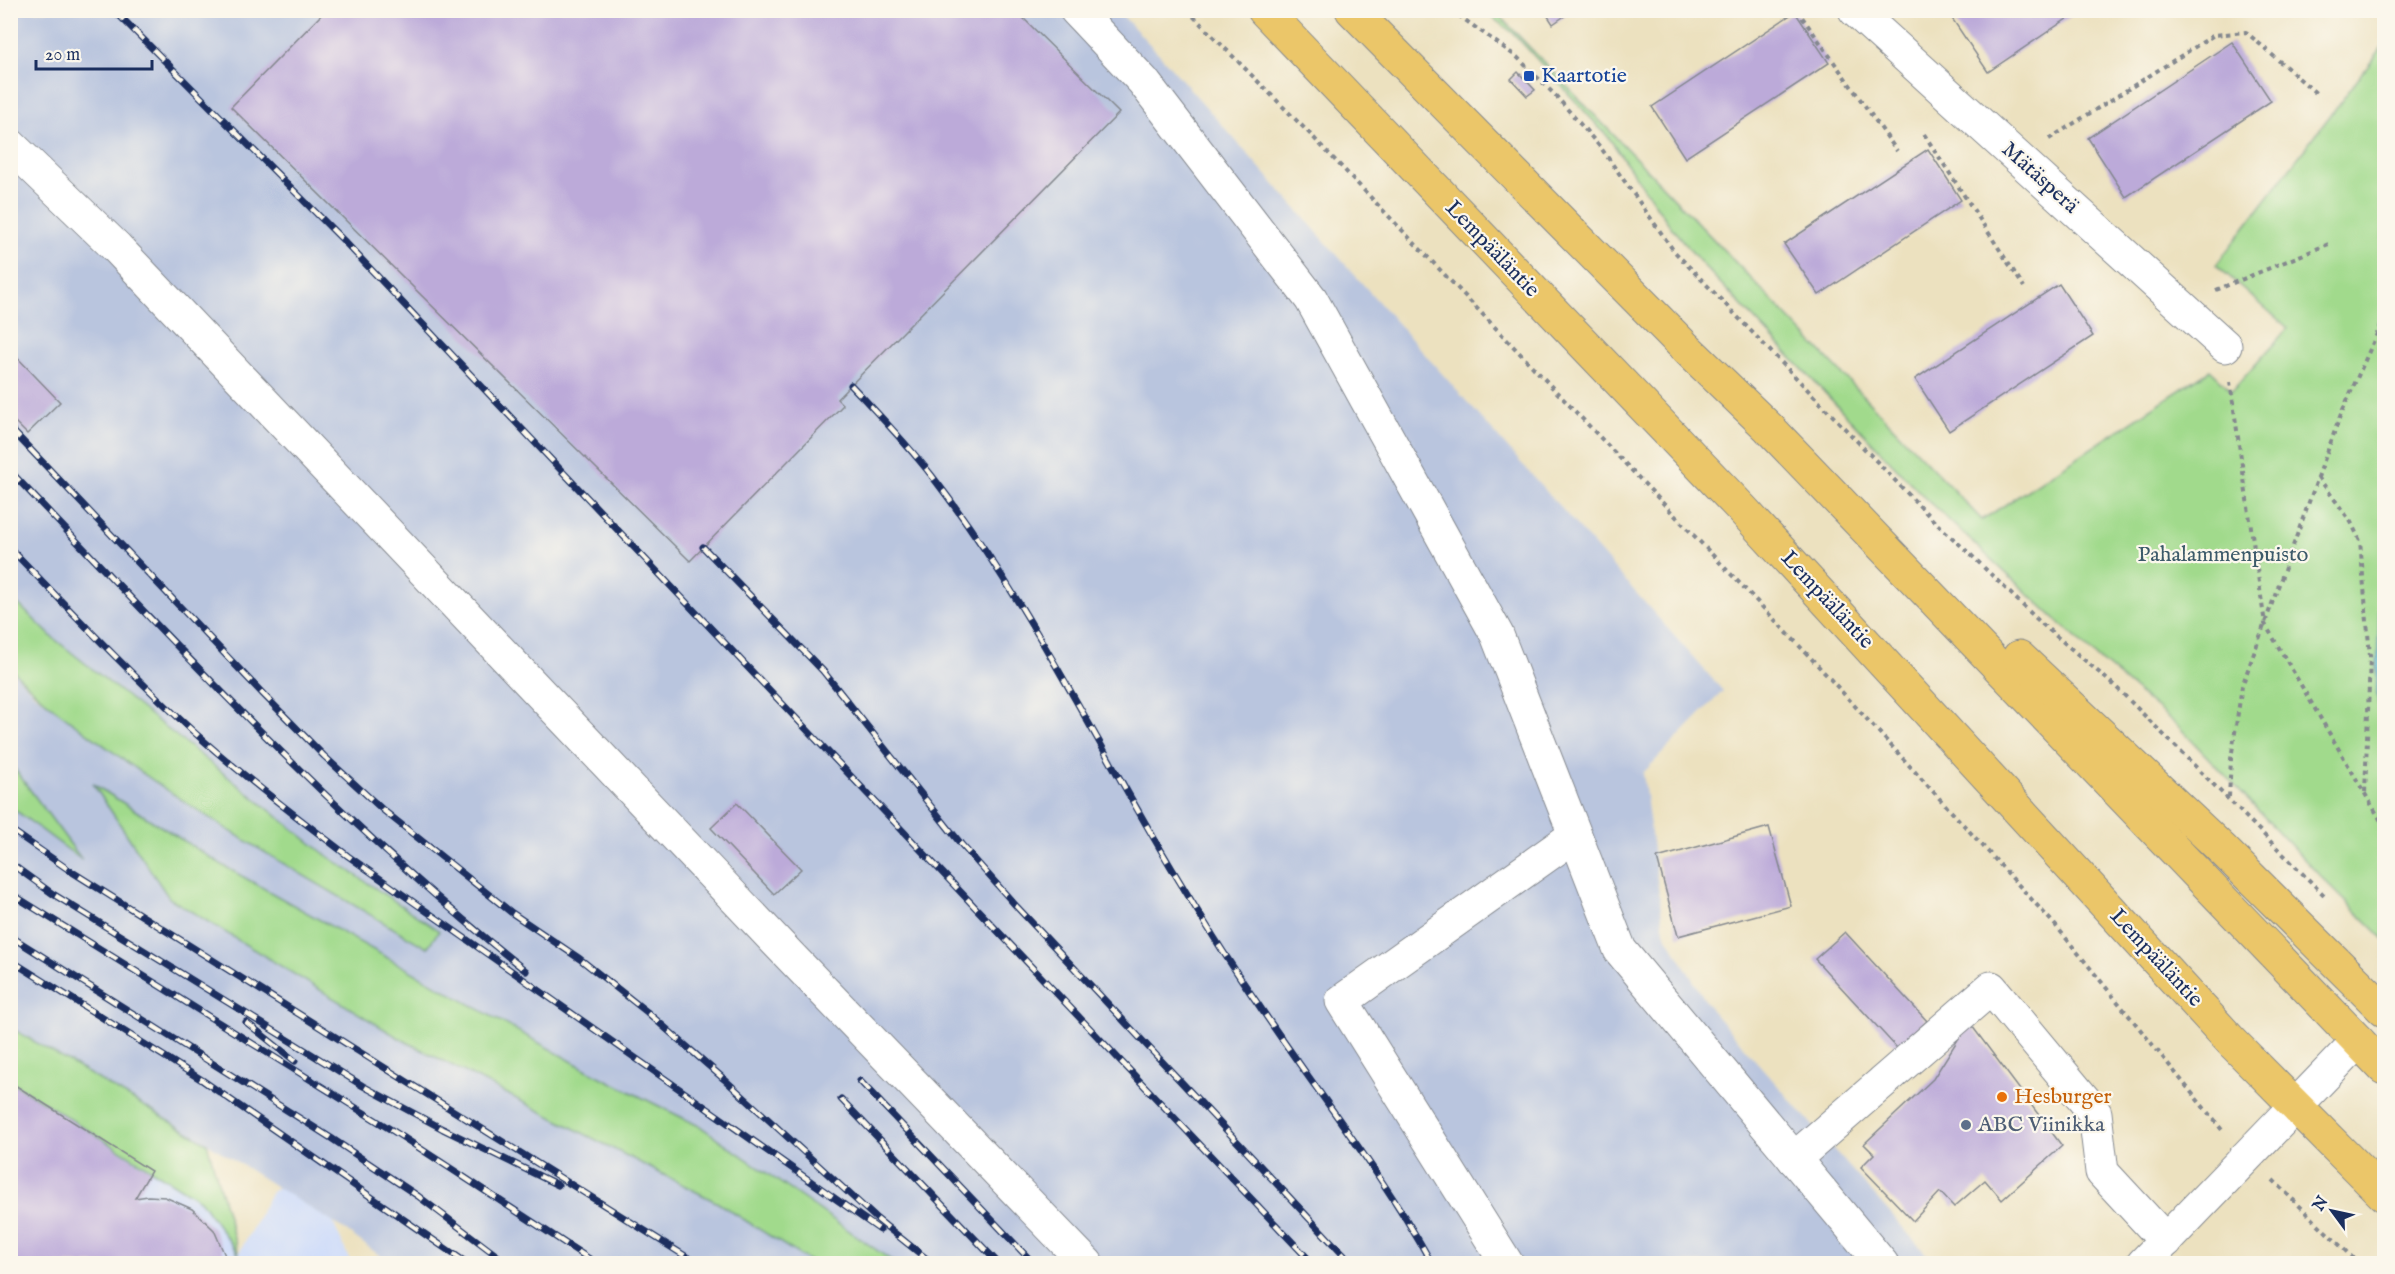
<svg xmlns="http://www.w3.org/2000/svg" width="2395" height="1274" font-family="'IM FELL English',serif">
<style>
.built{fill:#cddbfa}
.industrial{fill:#b9c5de}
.green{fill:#a1da8c;stroke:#5e8475;stroke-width:1.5}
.water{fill:#55bad3;stroke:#387498;stroke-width:1.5}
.building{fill:#bcaad9}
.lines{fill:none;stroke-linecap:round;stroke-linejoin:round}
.minor-casing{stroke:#84888e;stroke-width:35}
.highway-casing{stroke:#84888e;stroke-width:35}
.path{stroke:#84888e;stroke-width:4;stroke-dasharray:4.5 4.5;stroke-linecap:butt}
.minor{stroke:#fff;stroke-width:33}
.highway{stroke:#ebc669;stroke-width:33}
.rail-casing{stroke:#1b2f5e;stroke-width:7}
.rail{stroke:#fbf7ec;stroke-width:4.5;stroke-dasharray:14;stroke-linecap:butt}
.transit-dot{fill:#1a4fb4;stroke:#fbf7ec;stroke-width:2}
.food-dot{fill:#e8710a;stroke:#fbf7ec;stroke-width:2}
.service-dot{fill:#5c6f8a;stroke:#fbf7ec;stroke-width:2}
.labels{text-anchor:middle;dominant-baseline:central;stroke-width:4.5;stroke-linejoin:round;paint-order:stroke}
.transit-label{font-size:22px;fill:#164399;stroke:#fbf7ec;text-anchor:start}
.street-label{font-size:22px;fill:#1b2f5e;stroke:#fbf7ec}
.park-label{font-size:22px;fill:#3c5a6a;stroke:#fbf7ec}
.food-label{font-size:22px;fill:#c56008;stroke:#fbf7ec;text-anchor:start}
.service-label{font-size:22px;fill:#4e5e75;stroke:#fbf7ec;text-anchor:start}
</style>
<rect width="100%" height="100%" fill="#fbf7ec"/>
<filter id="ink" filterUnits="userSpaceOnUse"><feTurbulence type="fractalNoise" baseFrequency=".0167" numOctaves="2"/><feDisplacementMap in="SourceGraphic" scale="12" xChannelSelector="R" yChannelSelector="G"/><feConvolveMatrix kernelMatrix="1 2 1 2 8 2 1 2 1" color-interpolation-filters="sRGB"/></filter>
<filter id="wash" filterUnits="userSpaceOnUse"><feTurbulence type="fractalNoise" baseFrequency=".008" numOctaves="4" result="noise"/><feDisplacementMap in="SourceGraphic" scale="24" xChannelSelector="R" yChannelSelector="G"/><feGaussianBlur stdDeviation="1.35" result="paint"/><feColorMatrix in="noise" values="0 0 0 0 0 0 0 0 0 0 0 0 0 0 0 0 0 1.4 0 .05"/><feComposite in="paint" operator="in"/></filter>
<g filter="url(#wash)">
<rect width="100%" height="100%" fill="#ece1bf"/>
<!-- built -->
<polygon class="built" points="11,1028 207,1143 238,1255 272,1191 310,1171 351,1263 11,1264"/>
<!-- industrial -->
<polygon class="industrial" points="11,11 1118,11 1160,55 1723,691 1643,773 1664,932 1711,1010 1934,1263 895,1263 701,1127 589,1071 224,866 94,785 169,898 399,1038 718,1203 812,1263 390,1263 345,1230 207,1143 11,1028 11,807 80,858 11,764 10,668 33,693 140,772 242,838 438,931 326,855 52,637 11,596"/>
<!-- green -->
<g class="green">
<path d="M 1483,11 L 1495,11 L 1982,520 L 2210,370 L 2232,391 L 2288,328 L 2216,265 L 2384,45 L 2384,538 C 2381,576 2379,613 2378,651 C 2377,675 2374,703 2384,725 L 2384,939 L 2319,875 L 2178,726 L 2104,664 L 1927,500 L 1701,263 L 1671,227 L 1609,138 L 1513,33 Z"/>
<path d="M 10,596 L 52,637 L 326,855 L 439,931 L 427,948 C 320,885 210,824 109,749 C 74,723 40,701 11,668 Z"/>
<polygon points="10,764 11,764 82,860 11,807"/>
<polygon points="93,784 224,866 589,1071 701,1127 895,1263 812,1263 718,1203 399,1038 169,898"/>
<polygon points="11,1028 207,1143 239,1255 200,1200 11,1082"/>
</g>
<!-- water -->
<path class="water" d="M 2384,538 L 2384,725 C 2374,703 2377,675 2378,651 C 2379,613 2381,576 2384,538 Z"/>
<g id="blocks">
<!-- building -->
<g class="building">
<polygon points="326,10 1015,10 1119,113 837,399 843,405 690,561 231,107"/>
<polygon points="1544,10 1573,10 1553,24"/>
<polygon points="1954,10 2080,10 1988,72 1949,14"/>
<polygon points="1795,12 1829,63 1685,158 1652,107"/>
<polygon points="2232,42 2271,101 2126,197 2088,138"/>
<polygon points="1518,72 1535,90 1527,96 1511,79"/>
<polygon points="1928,149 1961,200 1819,295 1784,244"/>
<polygon points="2059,284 2093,336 1949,431 1915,379"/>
<polygon points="10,350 60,402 27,434 10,417"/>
<polygon points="737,803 801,869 774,894 711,828"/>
<polygon points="1769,827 1791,906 1678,936 1657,858"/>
<polygon points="1845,932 1927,1021 1897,1048 1815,959"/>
<polygon points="1969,1022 2062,1146 2002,1200 1985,1180 1954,1207 1940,1192 1913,1221 1861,1167 1874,1154 1864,1144 1933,1079"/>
<polygon points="10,1082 151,1171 135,1198 148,1196 165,1197 192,1209 214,1230 226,1258 226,1264 10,1264"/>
</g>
</g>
</g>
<g filter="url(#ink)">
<use href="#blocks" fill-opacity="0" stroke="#84888e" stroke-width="1.5"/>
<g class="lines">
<!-- minor casing -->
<g class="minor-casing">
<g id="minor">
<polyline points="1076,10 1143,81 1311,299 1497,635 1620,950 1882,1264"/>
<polyline points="1855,10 2225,346"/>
<polyline points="10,145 117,248 789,955 1087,1264"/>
<polyline points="1794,1159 1991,988 2095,1113 2102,1172 2166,1241"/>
<polyline points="1507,1264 1342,1001 1574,836"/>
<polyline points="2143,1264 2358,1041"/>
</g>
</g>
<!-- highway casing -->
<g class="highway-casing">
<g id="highway">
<polyline points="1264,10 1743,510 2232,1042 2384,1195"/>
<polyline points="1352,10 1684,346 1769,428 2384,1068"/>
<polyline points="2019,657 2221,848 2384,1010"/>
</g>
</g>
<!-- path -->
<g class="path">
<polyline points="1187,10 1314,138 1811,658 2056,926 2222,1130"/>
<polyline points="1451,10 1517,57 1556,96 1601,148 1674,251 1935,522 1969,553 2042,624 2115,686 2325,896"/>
<polyline points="1755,10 1758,15"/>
<polyline points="1797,10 1897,151"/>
<polyline points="1924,134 2024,287"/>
<polyline points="2049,139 2214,35 2246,32 2317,94"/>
<polyline points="2216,290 2331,243"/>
<polyline points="2230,382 2265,624 2384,826"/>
<polyline points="2318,477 2351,522 2360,541 2370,656 2365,794"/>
<polyline points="2229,797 2231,759 2242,686 2341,414 2384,318"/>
<polyline points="2273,1180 2359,1264"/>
</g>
<!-- minor -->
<use href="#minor" class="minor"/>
<!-- highway -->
<use href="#highway" class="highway"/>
<!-- rail casing -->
<g class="rail-casing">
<g id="rail">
<polyline points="114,10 344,241 1313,1264"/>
<path d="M 851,385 C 879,415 907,444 932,476 C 1032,605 1101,754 1186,892 C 1209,930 1233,968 1258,1004 C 1316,1091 1382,1172 1432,1264"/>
<polyline points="10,428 263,694 324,756 383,810 512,913 580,959 647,1012 724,1079 877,1219 933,1264"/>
<path d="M 10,471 C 176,645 338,822 526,971"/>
<polyline points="703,547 823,671 961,844 1017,907 1352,1264"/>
<path d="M 10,548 C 71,611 130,674 195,733 C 244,777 296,816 348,856 L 880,1230"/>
<polyline points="10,829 69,870 698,1264"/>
<polyline points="10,863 53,894 363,1086 443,1129 558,1185"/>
<polyline points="10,893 398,1134 597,1264"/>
<polyline points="10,936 331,1138 418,1196 508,1264"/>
<polyline points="10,960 202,1080 468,1264"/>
<polyline points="246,1022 295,1061"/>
<polyline points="860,1081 1034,1264"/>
<polyline points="841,1099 999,1264"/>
</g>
</g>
<!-- rail -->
<use href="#rail" class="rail"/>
</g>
</g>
<!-- markers -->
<rect class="transit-dot" x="1523" y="70" width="12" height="12" rx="3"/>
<circle class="food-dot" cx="2002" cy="1097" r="6"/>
<circle class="service-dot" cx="1966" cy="1125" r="6"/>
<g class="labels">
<!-- transit labels -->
<g class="transit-label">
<text x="1541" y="76">Kaartotie</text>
</g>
<!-- street labels -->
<g class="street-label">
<text transform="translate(2040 178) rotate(42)">Mätäsperä</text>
<text transform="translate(1492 249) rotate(46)">Lempääläntie</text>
<text transform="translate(1827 600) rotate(47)">Lempääläntie</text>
<text transform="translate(2156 958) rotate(47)">Lempääläntie</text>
</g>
<!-- park labels -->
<g class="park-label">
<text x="2223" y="555">Pahalammenpuisto</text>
</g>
<!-- food labels -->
<g class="food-label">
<text x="2014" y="1097">Hesburger</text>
</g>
<!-- service labels -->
<g class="service-label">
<text x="1978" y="1125">ABC Viinikka</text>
</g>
</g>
<!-- margin -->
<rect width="2395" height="1274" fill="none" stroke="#fbf7ec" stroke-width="36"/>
<!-- north arrow -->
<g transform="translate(2332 1211) rotate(303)" stroke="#fbf7ec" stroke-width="4.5" paint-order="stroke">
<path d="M0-4.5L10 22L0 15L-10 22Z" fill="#1b2f5e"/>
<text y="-9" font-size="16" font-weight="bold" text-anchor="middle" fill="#1b2f5e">N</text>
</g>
<!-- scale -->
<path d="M36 60v9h116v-9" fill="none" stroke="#1b2f5e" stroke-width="3"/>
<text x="45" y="60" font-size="18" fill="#1b2f5e" stroke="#fbf7ec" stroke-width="4.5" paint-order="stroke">20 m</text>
</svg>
